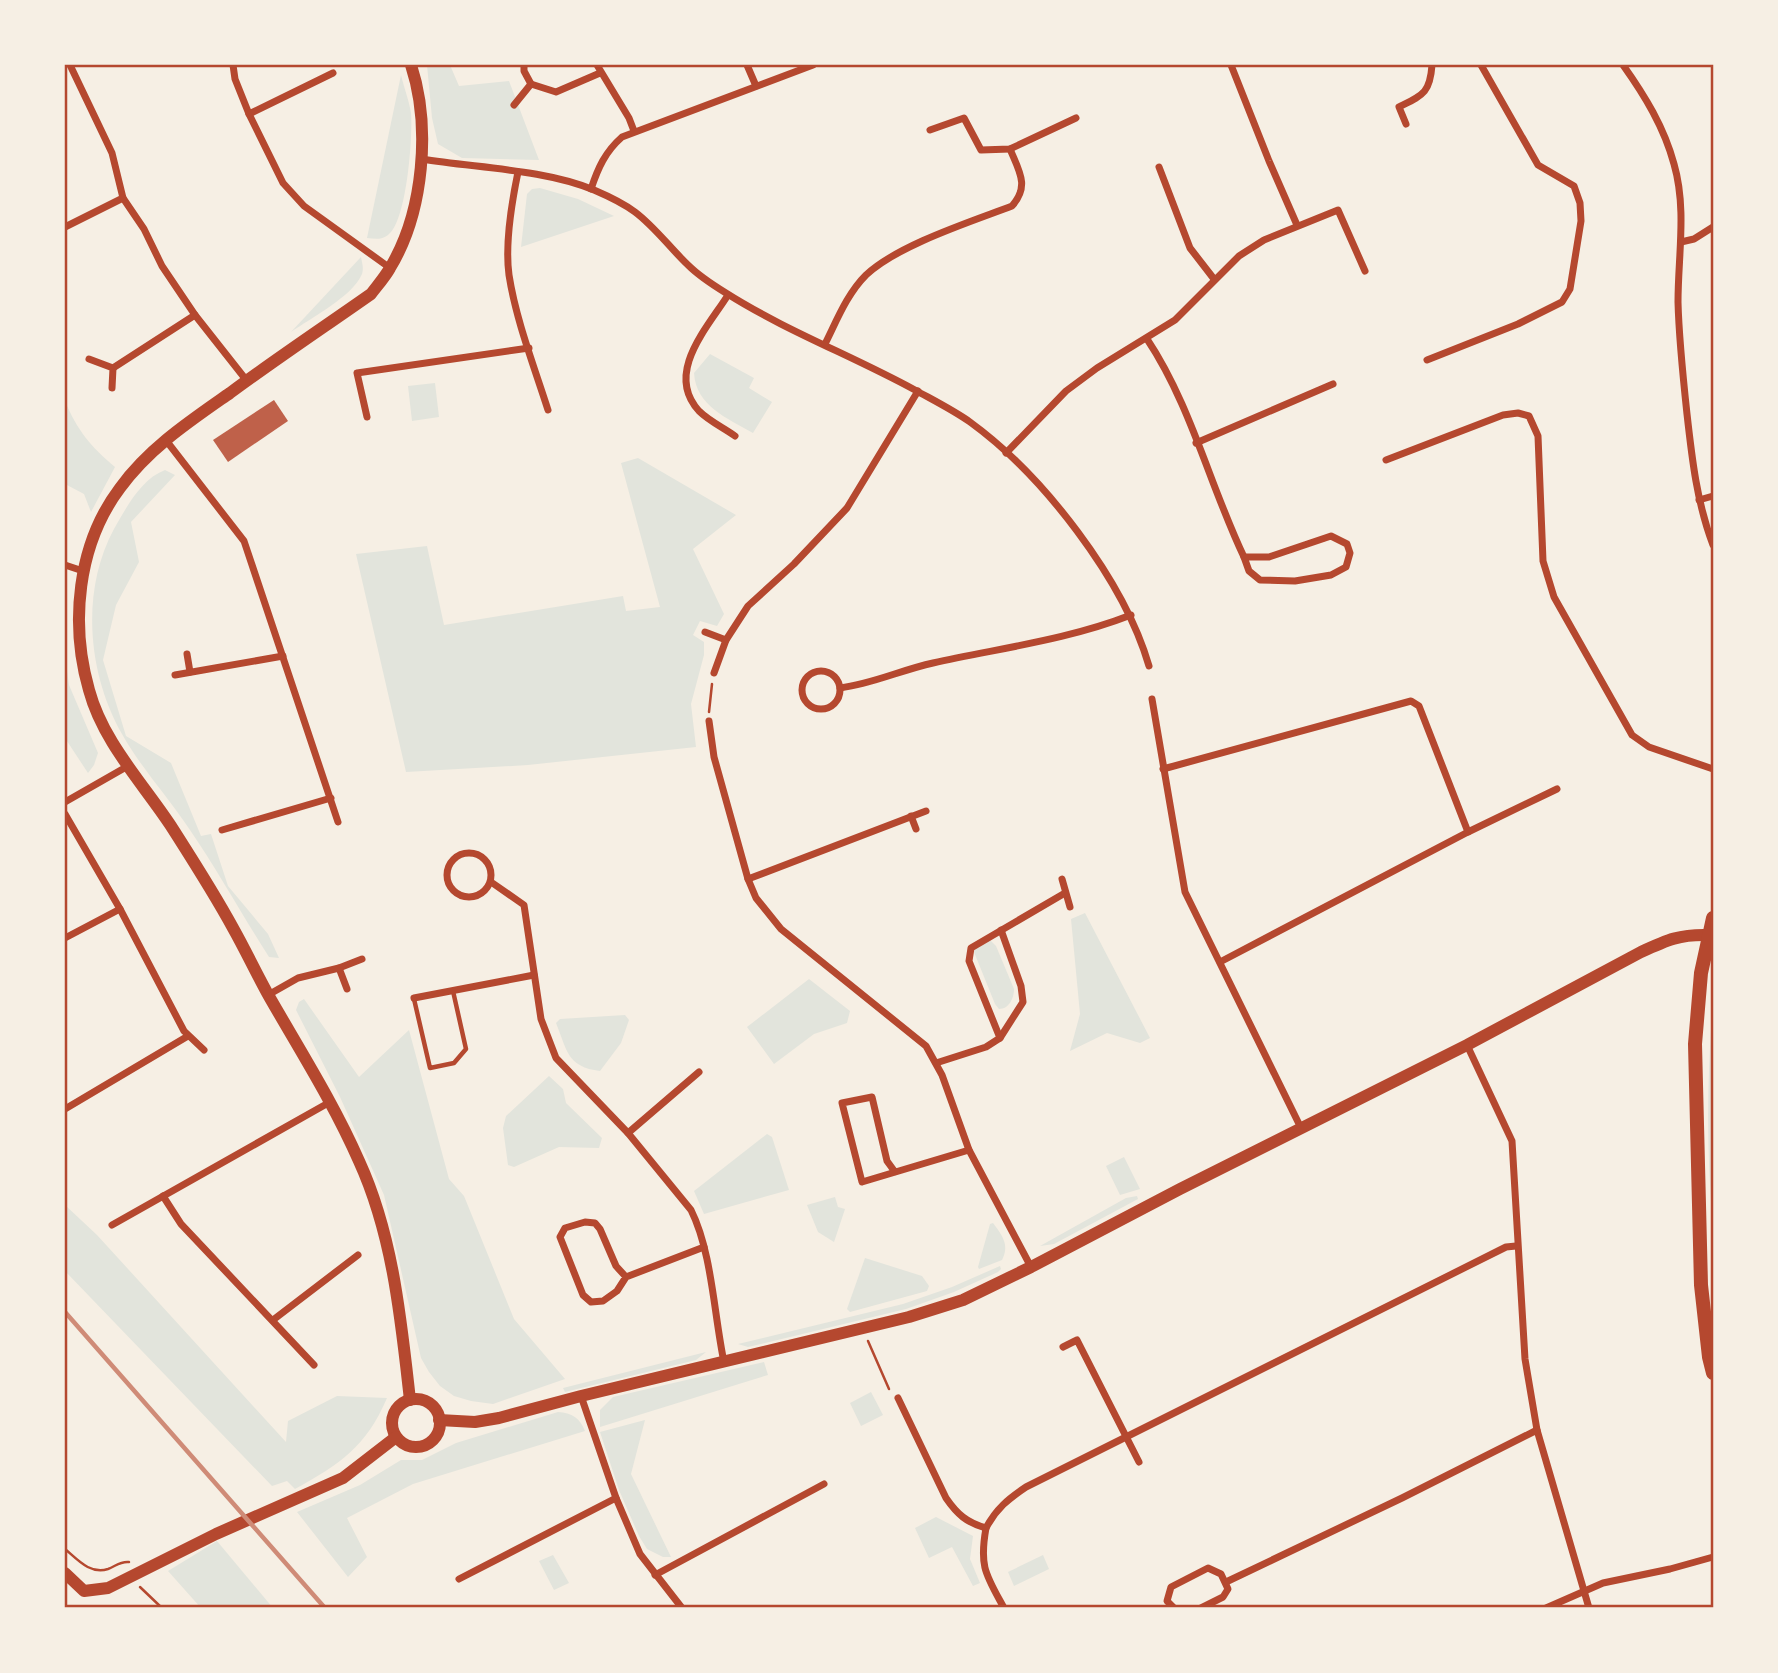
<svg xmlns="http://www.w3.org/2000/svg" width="1778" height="1673" font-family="Overpass,sans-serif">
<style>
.green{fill:#e2e4dc}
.building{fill:#bf614a}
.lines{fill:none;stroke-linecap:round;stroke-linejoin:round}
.path{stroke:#b5482f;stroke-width:2.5}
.service{stroke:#b5482f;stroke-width:4.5}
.minor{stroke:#b5482f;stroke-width:7}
.tertiary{stroke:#b5482f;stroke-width:12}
.secondary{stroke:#b5482f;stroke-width:14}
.rail{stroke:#cf8b77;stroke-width:4.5}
.neatline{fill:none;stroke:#b5482f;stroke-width:2.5}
</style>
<rect width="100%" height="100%" fill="#f6efe4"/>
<!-- green -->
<g class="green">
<polygon points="427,65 450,65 459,86 509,81 539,160 462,158 438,144 432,118"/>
<path d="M 401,75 C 404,88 409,100 411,113 C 413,135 407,222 388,235 C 382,240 375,239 367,238 Z"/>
<polygon points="540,188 578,199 614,216 521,247 527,194 532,189"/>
<path d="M 361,257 C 362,263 364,268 362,274 C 353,296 311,318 291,332 Z"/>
<path d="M 710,354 L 754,378 L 749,388 L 772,402 L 753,433 C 727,418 696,406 694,373 Z"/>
<polygon points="435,383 439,417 412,421 408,386"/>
<path d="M 65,401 C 77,430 91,447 115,467 L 91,512 L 84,494 L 65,484 Z"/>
<polygon points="638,458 736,515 693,549 724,614 717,626 700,621 693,635 704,642 704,655 691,704 696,747 528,765 406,772 356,554 427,546 444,625 623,596 626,611 660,607 621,463"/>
<path d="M 165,470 L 175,475 L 131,522 L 139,562 L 116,605 L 103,660 L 126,736 L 171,763 L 201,836 L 211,834 L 228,886 L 268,934 L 279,958 L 269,957 C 242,915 218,871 190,830 C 169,798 141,768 122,734 C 88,674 80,592 114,529 C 126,508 141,479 165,470 Z"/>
<polygon points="65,656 69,685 98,753 94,765 88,773 65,738"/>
<polygon points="1085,913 1150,1038 1140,1043 1107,1033 1070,1051 1080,1014 1071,919"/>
<path d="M 990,940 L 996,946 L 1014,989 C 1014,998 1009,1009 999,1009 L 995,1004 L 974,952 L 975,948 Z"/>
<polygon points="809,979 850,1011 847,1023 814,1034 774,1064 747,1027"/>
<polygon points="304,999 359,1077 409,1030 449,1179 464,1196 514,1319 565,1379 493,1404 471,1401 454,1396 440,1386 429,1372 421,1358 384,1195 340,1097 296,1010 299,1002"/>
<path d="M 1713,1002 L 1713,1225 C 1706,1151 1707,1075 1713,1002 Z"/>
<path d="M 625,1015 L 629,1020 L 621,1043 L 600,1071 C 567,1067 567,1050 556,1023 L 560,1019 Z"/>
<polygon points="549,1076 563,1089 566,1103 602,1138 599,1148 559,1147 514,1167 508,1165 503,1128 506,1116"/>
<polygon points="767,1134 772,1137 789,1190 704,1214 694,1191"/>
<polygon points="1124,1157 1140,1189 1120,1195 1106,1166"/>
<polygon points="1137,1196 1138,1199 1054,1244 1040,1246 1126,1198"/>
<polygon points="835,1197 838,1207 845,1209 834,1242 818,1232 807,1205"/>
<path d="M 65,1205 L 97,1235 L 286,1442 L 288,1421 L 337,1396 L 387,1398 C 366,1447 340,1464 295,1489 L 287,1481 L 272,1486 L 65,1271 Z"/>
<path d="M 993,1223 C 1002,1235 1010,1245 1002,1260 L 979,1269 L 978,1267 L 990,1224 Z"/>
<polygon points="865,1258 922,1276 929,1286 927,1291 850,1312 847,1309"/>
<polygon points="1000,1266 1001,1269 998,1272 954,1292 906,1309 748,1347 738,1344 903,1304 952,1287"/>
<polygon points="706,1352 696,1360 565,1392 563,1388"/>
<polygon points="764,1362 768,1375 600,1427 600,1410 613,1397"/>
<polygon points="871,1392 883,1415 861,1426 850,1403"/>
<path d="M 558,1412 C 572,1413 580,1418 585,1431 L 413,1484 L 347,1518 L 367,1557 L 348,1577 L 297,1512 L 360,1485 L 401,1460 L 422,1460 L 456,1443 Z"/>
<polygon points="645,1420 631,1474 671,1557 663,1557 647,1549 639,1536 619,1490 600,1432"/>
<polygon points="936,1517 973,1536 970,1559 980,1583 973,1586 952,1547 929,1558 915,1528"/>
<polygon points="217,1541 273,1608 201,1608 168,1571"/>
<polygon points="553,1555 569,1583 554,1590 539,1561"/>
<polygon points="1043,1555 1049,1569 1014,1586 1008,1572"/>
</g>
<!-- building -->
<polygon class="building" points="274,400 288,421 228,462 213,440"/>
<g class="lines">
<!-- path -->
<g class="path">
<polyline points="709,712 712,684"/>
<polyline points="868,1341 889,1389"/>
<path d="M 65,1549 C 77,1559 90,1575 108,1569 C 116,1566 120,1561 129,1562"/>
<polyline points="140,1587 162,1608"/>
</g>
<!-- service -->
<polyline class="service" points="414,999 430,1068 454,1063 466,1049 453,991"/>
<!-- minor -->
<g class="minor">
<polyline points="70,65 112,153 123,198 144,229 162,266 195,315 247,381"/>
<polyline points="233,65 235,79 249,114 283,183 304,206 390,268"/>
<polyline points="524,65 524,71 531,84 556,92 600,73"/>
<polyline points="597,65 629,118 634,131"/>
<polyline points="747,65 756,86"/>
<polyline points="1231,65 1269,161 1297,225"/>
<path d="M 1623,65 C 1645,96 1664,127 1674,164 C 1687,209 1678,256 1678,302 C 1679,340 1683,377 1687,414 C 1692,459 1697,503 1713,545"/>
<polyline points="514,105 531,84"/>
<polyline points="249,114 333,73"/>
<path d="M 1406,124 L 1399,107 C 1423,95 1430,93 1432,65"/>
<polyline points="930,130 964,118 981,150 1010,149 1076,118"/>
<path d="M 422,159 C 475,168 544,169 594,190 C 608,196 623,203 635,212 C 655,227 670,248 688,265 C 699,276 713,285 726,293 C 786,331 853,356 915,390 C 933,400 953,410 970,422 C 1043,475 1124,580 1149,666"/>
<polyline points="1159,167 1190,248 1214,279"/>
<path d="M 518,172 C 512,201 505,246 509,275 C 516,320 534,366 548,410"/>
<path d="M 591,189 C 598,168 605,152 622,137 L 813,65"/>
<polyline points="65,227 123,198"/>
<polyline points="1681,242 1694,239 1713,227"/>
<path d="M 728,295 C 708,327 664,373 699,411 C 709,421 724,428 735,436"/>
<path d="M 1147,339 C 1191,405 1210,486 1244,557"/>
<path d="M 825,344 C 837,320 847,294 866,275 C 898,245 970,222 1012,206 C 1030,186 1019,171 1010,149"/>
<polyline points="89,359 113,368 112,388"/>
<polyline points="1427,360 1518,324 1562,302 1570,289 1581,221 1580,203 1574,186 1538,165 1481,65"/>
<polyline points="113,368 195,315"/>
<polyline points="367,417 357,373 529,348"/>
<polyline points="165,439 244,541 338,822"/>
<polyline points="1196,443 1333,384"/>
<polyline points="1006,453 1066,391 1097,368 1175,320 1239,256 1264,240 1338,210 1365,271"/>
<polyline points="1386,460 1503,415 1518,413 1529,416 1538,436 1543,561 1554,597 1632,735 1649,747 1713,769"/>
<polyline points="1699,500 1713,496"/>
<polygon points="1331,536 1347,544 1350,553 1346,567 1331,575 1295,581 1260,580 1249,571 1244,557 1269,557"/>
<polyline points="65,565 83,571"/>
<polyline points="705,632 726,640"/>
<polyline points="187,654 190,672"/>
<circle cx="821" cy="690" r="19"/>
<polyline points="714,673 726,640 748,606 794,564 847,508 918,391"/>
<polyline points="175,675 283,656"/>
<path d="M 840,688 C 872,684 901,670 933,663 C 1000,648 1067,640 1131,615"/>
<polyline points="1152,699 1185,892 1301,1128"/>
<polyline points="709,721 714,757 748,879 756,898 781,929 926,1046 942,1075 969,1150 1031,1267"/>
<polyline points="1163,769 1411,701 1419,706 1468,832"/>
<polyline points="65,802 128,766"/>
<polyline points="65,814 120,909 184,1031 204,1050"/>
<polyline points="911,816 916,829"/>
<polyline points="222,830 331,798"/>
<circle cx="469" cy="875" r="22"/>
<polyline points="748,879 926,811"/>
<polyline points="1062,879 1070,907"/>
<path d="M 491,882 L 524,905 L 541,1019 L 556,1058 L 628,1133 L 691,1210 C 712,1252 714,1315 724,1362"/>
<polyline points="65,938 120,909"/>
<polyline points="1220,962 1468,832 1557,789"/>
<polyline points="339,968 347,989"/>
<polyline points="268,995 298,978 339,968 362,959"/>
<polyline points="414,998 534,975"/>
<polyline points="1000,1038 1023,1002 1021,986 1001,930"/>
<polyline points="1467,1045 1512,1141 1525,1359 1537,1430 1589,1608"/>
<polyline points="936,1063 986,1047 1000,1038 969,961 971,948 1065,893"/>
<polyline points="65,1109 188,1036"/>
<polyline points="628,1133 699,1072"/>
<polyline points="895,1172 887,1161 872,1097 842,1103 862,1182 969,1150"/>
<polyline points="163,1196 181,1224 314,1365"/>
<polyline points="112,1225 330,1102"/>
<polyline points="626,1277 616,1266 600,1229 595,1223 585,1222 565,1228 560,1237 583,1295 591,1302 603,1301 617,1291 626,1277 704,1247"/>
<polyline points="273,1320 358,1255"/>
<polyline points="1063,1347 1077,1340 1139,1462"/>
<polyline points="581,1396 616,1498 640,1554 682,1608"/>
<path d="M 898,1398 L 946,1498 C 957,1514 967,1523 986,1528 C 979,1567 986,1575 1004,1608"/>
<path d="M 986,1528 C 996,1509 1008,1499 1026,1487 L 1506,1247 L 1516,1246"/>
<polyline points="655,1575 824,1484"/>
<polyline points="459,1579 616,1498"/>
<polyline points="1226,1582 1402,1498 1537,1430"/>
<polyline points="1174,1608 1167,1601 1171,1587 1208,1568 1221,1574 1228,1589 1223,1597 1201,1608"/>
<polyline points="1546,1608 1603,1583 1670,1569 1713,1557"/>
</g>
<!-- tertiary -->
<g class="tertiary">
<circle cx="416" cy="1423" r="24"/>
<path d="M 410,1400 C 401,1320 393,1235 359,1161 C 334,1104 301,1052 270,998 C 257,975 246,951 233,928 C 214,893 192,859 171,826 C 142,782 103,742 89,690 C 70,624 77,545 120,488 C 149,448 190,421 230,393 C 276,359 324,327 371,294 C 377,286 385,277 390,268 C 424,212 431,126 411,65"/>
<path d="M 439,1420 L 475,1422 L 499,1418 L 581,1396 L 909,1317 L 963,1300 L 1031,1267 L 1180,1189 L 1467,1045 L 1641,952 C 1667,940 1680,934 1709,935"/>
<polyline points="65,1573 84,1591 108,1588 216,1534 343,1478 396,1437"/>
</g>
<!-- secondary -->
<polyline class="secondary" points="1713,918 1701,973 1695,1044 1701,1285 1709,1357 1713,1373"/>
<!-- rail -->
<polyline class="rail" points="65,1312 325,1608"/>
</g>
<!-- border -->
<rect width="1778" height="1673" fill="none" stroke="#f6efe4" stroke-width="133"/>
<rect x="66" y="66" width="1646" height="1540" class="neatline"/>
</svg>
